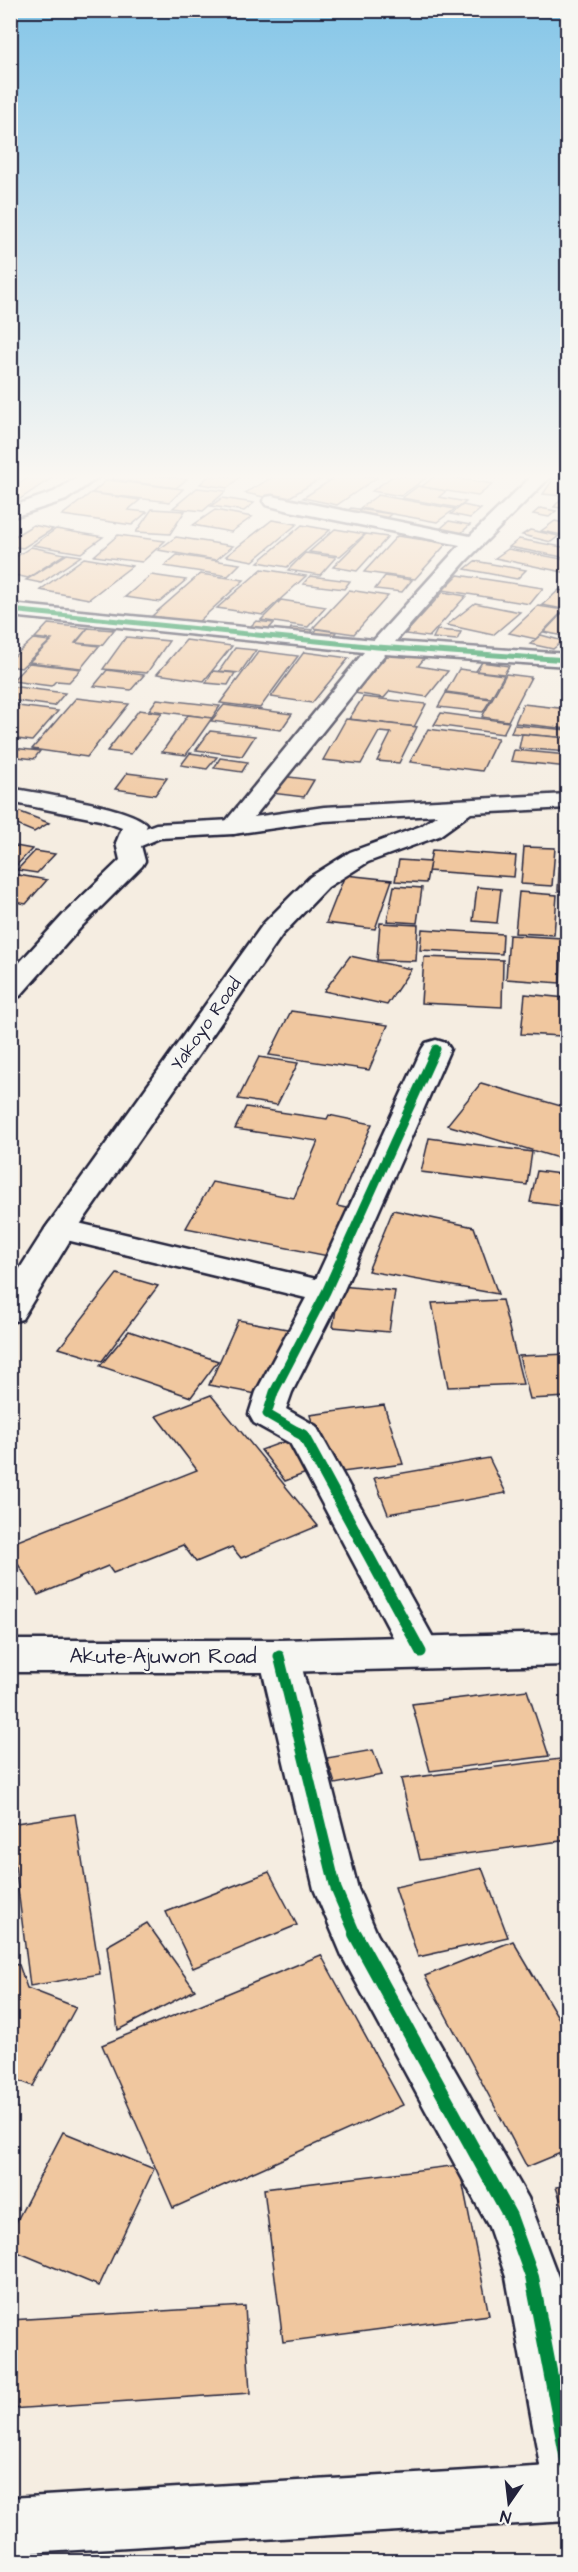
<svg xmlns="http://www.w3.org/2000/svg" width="578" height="2572" font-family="'Architects Daughter',sans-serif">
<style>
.building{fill:#f0c79f;stroke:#22223b;stroke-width:1.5}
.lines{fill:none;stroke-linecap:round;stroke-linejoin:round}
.minor-casing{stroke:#22223b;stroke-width:5}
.tertiary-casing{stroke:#22223b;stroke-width:5}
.secondary-casing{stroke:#22223b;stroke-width:5}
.minor{fill:#f6f6f2;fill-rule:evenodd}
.tertiary{fill:#f6f6f2;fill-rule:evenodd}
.secondary{fill:#f6f6f2;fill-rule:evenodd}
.cycleway-far3-casing{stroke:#f6f6f2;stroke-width:8}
.cycleway-far2-casing{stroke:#f6f6f2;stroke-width:13}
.cycleway-far1-casing{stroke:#f6f6f2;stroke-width:15}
.cycleway-casing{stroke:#f6f6f2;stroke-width:18}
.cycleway-far3{stroke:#00873e;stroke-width:5}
.cycleway-far2{stroke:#00873e;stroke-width:9}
.cycleway-far1{stroke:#00873e;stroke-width:11}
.cycleway{stroke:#00873e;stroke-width:14}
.labels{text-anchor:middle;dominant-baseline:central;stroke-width:4.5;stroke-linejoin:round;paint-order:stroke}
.street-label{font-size:18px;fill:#22223b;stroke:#f6f6f2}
.near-street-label{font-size:21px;fill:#22223b;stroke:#f6f6f2}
</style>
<rect width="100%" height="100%" fill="#f5ede1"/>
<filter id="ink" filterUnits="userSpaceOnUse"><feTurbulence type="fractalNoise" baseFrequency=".0167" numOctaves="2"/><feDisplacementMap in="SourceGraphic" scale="12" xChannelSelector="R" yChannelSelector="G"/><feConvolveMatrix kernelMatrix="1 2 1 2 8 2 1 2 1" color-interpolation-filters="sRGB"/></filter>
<g filter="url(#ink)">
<!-- building -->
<g class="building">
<polygon points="31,476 53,477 17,501 10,499 10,489"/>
<polygon points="116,476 160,476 187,479 176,488 112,479"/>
<polygon points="209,476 241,476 228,488 200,484"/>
<polygon points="274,476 304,476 320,479 283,501 245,493"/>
<polygon points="337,476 378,477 337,505 303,498"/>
<polygon points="393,476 429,476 401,496 372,491"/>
<polygon points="435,476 444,476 493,484 478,496 421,487"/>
<polygon points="554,478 568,479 568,492 565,496 543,494"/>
<polygon points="107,480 183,489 170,502 92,493"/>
<polygon points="418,486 446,491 439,497 466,502 458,508 402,498"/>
<polygon points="197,488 226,491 203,511 173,508"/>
<polygon points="91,493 140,500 128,510 147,512 132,525 62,515"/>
<polygon points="378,495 455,509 437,522 360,508"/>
<polygon points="222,498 254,503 244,511 211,506"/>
<polygon points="561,499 568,500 568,509 554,507"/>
<polygon points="463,505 481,509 470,518 451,514"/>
<polygon points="351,508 391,514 383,521 343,514"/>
<polygon points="540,508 556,511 549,517 533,514"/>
<polygon points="152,509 185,511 170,534 136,532"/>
<polygon points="215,510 252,517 231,532 193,525"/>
<polygon points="272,520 297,524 253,561 226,556"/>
<polygon points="449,521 470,525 461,533 440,529"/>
<polygon points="555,521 568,524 568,536 541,531"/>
<polygon points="33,525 53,529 23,548 10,546 10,539"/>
<polygon points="302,525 330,530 287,567 258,562"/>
<polygon points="56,529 103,537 81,553 33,545"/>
<polygon points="335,529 365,534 340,556 309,552"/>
<polygon points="530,530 559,536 551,542 522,535"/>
<polygon points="366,534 388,537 357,571 333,567"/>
<polygon points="118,535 165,541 142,562 94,556"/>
<polygon points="397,536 447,543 415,579 364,572"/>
<polygon points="176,537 233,546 216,560 158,550"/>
<polygon points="519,539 568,548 568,558 509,547"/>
<polygon points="31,547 65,554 28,578 10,574 10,561"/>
<polygon points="508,549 568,560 568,573 495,558"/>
<polygon points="305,553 336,557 320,575 288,570"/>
<polygon points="67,554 81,556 41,583 26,580"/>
<polygon points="177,555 240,564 228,576 164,566"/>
<polygon points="84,558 132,566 89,599 40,590"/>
<polygon points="475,561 526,570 517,579 465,569"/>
<polygon points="262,569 306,576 263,615 217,608"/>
<polygon points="200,574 244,580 197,623 152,616"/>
<polygon points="151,575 186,580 160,602 125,597"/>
<polygon points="458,575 543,588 530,604 443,590"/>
<polygon points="310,576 350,581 344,589 303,584"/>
<polygon points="385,576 412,580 402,592 375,589"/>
<polygon points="349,590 388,596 354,634 313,628"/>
<polygon points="559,590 568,592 568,610 542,605"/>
<polygon points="443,592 466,596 429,637 405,634"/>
<polygon points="281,600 326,607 308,627 261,620"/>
<polygon points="475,603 520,612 493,635 447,625"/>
<polygon points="538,606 564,610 536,639 509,633"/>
<polygon points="564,611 568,612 568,637 544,632"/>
<polygon points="256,621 274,623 267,631 249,628"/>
<polygon points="48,624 88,628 75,643 99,646 81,668 29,662 52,640 35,638"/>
<polygon points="88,628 114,630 102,645 76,643"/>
<polygon points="291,628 313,630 310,635 288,633"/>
<polygon points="317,629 336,632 333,637 313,635"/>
<polygon points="437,630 461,632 457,640 433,638"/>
<polygon points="541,635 563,641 553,649 530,644"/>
<polygon points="126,637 169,641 147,673 103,669"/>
<polygon points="33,639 50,641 21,668 10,666 10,660"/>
<polygon points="186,640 232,646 204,681 157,674"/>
<polygon points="235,648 256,650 240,673 219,671"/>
<polygon points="393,649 428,654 418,666 448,671 427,697 390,691 384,698 354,693"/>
<polygon points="259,651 298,656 260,708 220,703"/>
<polygon points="304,652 349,658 312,703 271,697"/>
<polygon points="482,662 509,666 504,674 476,671"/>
<polygon points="29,663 81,669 69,682 56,681 51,686 12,681"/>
<polygon points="459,669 504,675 491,698 446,692"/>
<polygon points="107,670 144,675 131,690 94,686"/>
<polygon points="213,671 235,673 228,685 206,683"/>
<polygon points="506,674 531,677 508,721 482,717"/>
<polygon points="10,686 65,693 54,706 10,700"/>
<polygon points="446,693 491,699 483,712 438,707"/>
<polygon points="363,697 426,704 414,727 349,719"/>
<polygon points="76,698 129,704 87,757 32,749"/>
<polygon points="157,699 220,706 212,718 149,710"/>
<polygon points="523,704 568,709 568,729 515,723"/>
<polygon points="10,705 58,711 32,741 10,738"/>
<polygon points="224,705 292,714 281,730 211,721"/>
<polygon points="139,710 162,713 131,754 107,751"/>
<polygon points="441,713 509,722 503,734 434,725"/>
<polygon points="188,715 212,718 186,755 162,752"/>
<polygon points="346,719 417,727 399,763 377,761 391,733 379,732 361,764 323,760"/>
<polygon points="514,725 568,730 568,738 511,733"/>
<polygon points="428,729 498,738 482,771 410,762"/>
<polygon points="210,731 255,736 242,756 196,750"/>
<polygon points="522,734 568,738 568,752 519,748"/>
<polygon points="13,748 40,751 34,759 10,756"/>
<polygon points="514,750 568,755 568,767 511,761"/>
<polygon points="190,753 217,757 207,769 181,765"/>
<polygon points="220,758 248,762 242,772 214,768"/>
<polygon points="127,773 167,778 155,795 115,789"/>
<polygon points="281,776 314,780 304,797 271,793"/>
<polygon points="15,810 49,823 34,832 10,822 10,812"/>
<polygon points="10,845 32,849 10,872"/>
<polygon points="524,847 555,848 552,886 521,884"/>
<polygon points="432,850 516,856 514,877 428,871"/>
<polygon points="35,851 55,854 37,873 17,870"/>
<polygon points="560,851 568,851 568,891 558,891"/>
<polygon points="399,860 430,862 426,883 395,881"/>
<polygon points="13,874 47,880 26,904 10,901 10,877"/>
<polygon points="345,875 392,880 375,929 326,923"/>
<polygon points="394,886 422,888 417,923 387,921"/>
<polygon points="477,887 501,889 497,923 473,921"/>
<polygon points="519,892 557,895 554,935 515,933"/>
<polygon points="380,923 418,925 416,961 377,960"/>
<polygon points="422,929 503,934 502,954 420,950"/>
<polygon points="509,935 562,938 560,983 506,979"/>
<polygon points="350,956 411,969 387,1005 324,991"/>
<polygon points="424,957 503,960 502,1007 421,1003"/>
<polygon points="525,994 566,998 563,1036 521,1034"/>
<polygon points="291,1011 388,1025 369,1070 269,1055"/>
<polygon points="259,1057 298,1063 277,1105 238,1099"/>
<polygon points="481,1083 568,1108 568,1161 447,1125"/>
<polygon points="246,1107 327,1119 329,1115 372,1124 337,1206 351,1209 328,1256 186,1228 212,1182 294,1198 318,1141 235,1129"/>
<polygon points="429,1138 532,1152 527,1185 421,1172"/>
<polygon points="537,1171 568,1175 568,1207 530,1202"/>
<polygon points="393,1210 474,1227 498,1294 368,1271"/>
<polygon points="117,1274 158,1286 102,1361 59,1348"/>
<polygon points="340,1286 395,1291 389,1332 333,1327"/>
<polygon points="502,1300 523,1384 448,1387 432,1303"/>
<polygon points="238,1320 293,1330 267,1396 209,1385"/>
<polygon points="129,1331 218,1361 191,1397 100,1366"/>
<polygon points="568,1354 568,1397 530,1399 519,1356"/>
<polygon points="211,1395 318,1526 241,1558 232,1547 196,1562 183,1545 113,1573 108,1566 38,1595 10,1552 10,1544 197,1470 156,1416"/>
<polygon points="384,1405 403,1464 327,1474 310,1415"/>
<polygon points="294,1438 317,1469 285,1481 261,1450"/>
<polygon points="489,1458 506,1493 388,1514 374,1478"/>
<polygon points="527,1690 549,1756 430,1771 412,1704"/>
<polygon points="373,1750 382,1775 335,1784 327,1758"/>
<polygon points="568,1758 568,1840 420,1860 401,1779"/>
<polygon points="75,1814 100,1974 30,1986 10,1824"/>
<polygon points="482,1868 508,1937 418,1957 395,1887"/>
<polygon points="269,1872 297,1925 193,1968 166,1912"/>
<polygon points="147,1923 195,1990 118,2030 107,1946"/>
<polygon points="513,1941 568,2034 568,2150 527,2167 425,1976"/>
<polygon points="321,1955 403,2105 173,2208 102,2045"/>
<polygon points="10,1964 19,1965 27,1988 76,2007 33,2086 10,2077"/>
<polygon points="63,2132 154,2169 99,2286 10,2249 10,2234"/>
<polygon points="459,2165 489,2315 283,2342 264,2189"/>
<polygon points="568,2185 568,2222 556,2187"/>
<polygon points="245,2306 250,2393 10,2409 10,2320"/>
</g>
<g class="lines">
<!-- minor casing -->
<g class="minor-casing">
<g id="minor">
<polygon points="79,476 100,476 66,500 10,518 10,507 54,492"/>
<polygon points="532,476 551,476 465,562 395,642 568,654 568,666 385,654 242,832 233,834 224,832 221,827 364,652 10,616 10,604 374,640 460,545 290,511 266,505 263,501 266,497 272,496 470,536"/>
<path d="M 10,788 C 36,793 134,807 147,825 L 137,848 L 128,850 L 119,848 L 116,843 L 122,828 L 100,820 L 10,802 Z"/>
<polygon points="436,1040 446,1043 450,1049 343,1292 292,1392 286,1409 316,1426 441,1652 435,1663 421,1668 407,1663 290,1443 254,1423 249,1414 256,1392 306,1298 50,1236 45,1229 50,1222 61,1219 316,1279 422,1049 426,1043"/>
<polygon points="279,1640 293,1645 299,1656 358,1889 377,1934 528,2198 558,2277 568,2325 568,2493 548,2485 540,2465 506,2277 489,2227 343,1958 314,1889 259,1656 265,1645"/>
</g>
</g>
<!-- tertiary casing -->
<g class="tertiary-casing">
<polygon id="tertiary" points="568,2465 568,2521 10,2554 10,2498"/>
</g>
<!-- secondary casing -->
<g class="secondary-casing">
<g id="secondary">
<polygon points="568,794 568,808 471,813 439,836 368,862 328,887 282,935 75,1232 22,1319 10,1322 10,1284 45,1229 264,923 310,877 350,852 421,826 437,815 324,821 233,834 160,838 141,846 145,861 142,866 82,926 20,996 10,998 10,973 64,914 120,860 116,843 119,838 156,824 233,820 324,807"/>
<polygon points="568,1633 568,1665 279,1672 10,1672 10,1640 279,1640"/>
</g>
</g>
<!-- minor -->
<use href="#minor" class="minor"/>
<!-- tertiary -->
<use href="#tertiary" class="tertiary"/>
<!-- secondary -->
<use href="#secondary" class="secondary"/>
<!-- cycleway-far3 casing -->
<g class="cycleway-far3-casing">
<polyline id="cycleway-far3" points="10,610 377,647 568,660"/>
</g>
<!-- cycleway-far2 casing -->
<g class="cycleway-far2-casing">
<polyline id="cycleway-far2" points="300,1433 267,1414 274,1392 326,1292 436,1049"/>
</g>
<!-- cycleway-far1 casing -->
<g class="cycleway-far1-casing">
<g id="cycleway-far1">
<polyline points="297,1432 303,1435 421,1652"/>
<polyline points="279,1656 336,1889 356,1936"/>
</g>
</g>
<!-- cycleway casing -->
<g class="cycleway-casing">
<polyline id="cycleway" points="355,1934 510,2216 532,2277 568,2465"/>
</g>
<!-- cycleway-far3 -->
<use href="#cycleway-far3" class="cycleway-far3"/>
<!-- cycleway-far2 -->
<use href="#cycleway-far2" class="cycleway-far2"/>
<!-- cycleway-far1 -->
<use href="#cycleway-far1" class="cycleway-far1"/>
<!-- cycleway -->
<use href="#cycleway" class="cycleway"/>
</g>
</g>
<!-- sky -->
<linearGradient id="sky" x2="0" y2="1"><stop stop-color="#85c6e8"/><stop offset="0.57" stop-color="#faf7f2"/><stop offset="1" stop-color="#faf7f2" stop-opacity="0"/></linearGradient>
<rect width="578" height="836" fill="url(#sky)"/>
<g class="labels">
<!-- street labels -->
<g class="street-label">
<text transform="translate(206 1024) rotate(-55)">Yakoyo Road</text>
</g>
<!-- near-street labels -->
<g class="near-street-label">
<text x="163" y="1656">Akute-Ajuwon Road</text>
</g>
</g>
<!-- margin -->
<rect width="578" height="2572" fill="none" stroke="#f6f6f2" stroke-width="36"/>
<rect x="18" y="18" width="542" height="2536" fill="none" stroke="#22223b" stroke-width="2" filter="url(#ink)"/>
<!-- north arrow -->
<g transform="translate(509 2503) rotate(194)" stroke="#f6f6f2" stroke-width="4.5" paint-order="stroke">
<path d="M0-4.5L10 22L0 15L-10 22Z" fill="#22223b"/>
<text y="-9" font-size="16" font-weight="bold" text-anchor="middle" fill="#22223b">N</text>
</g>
</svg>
